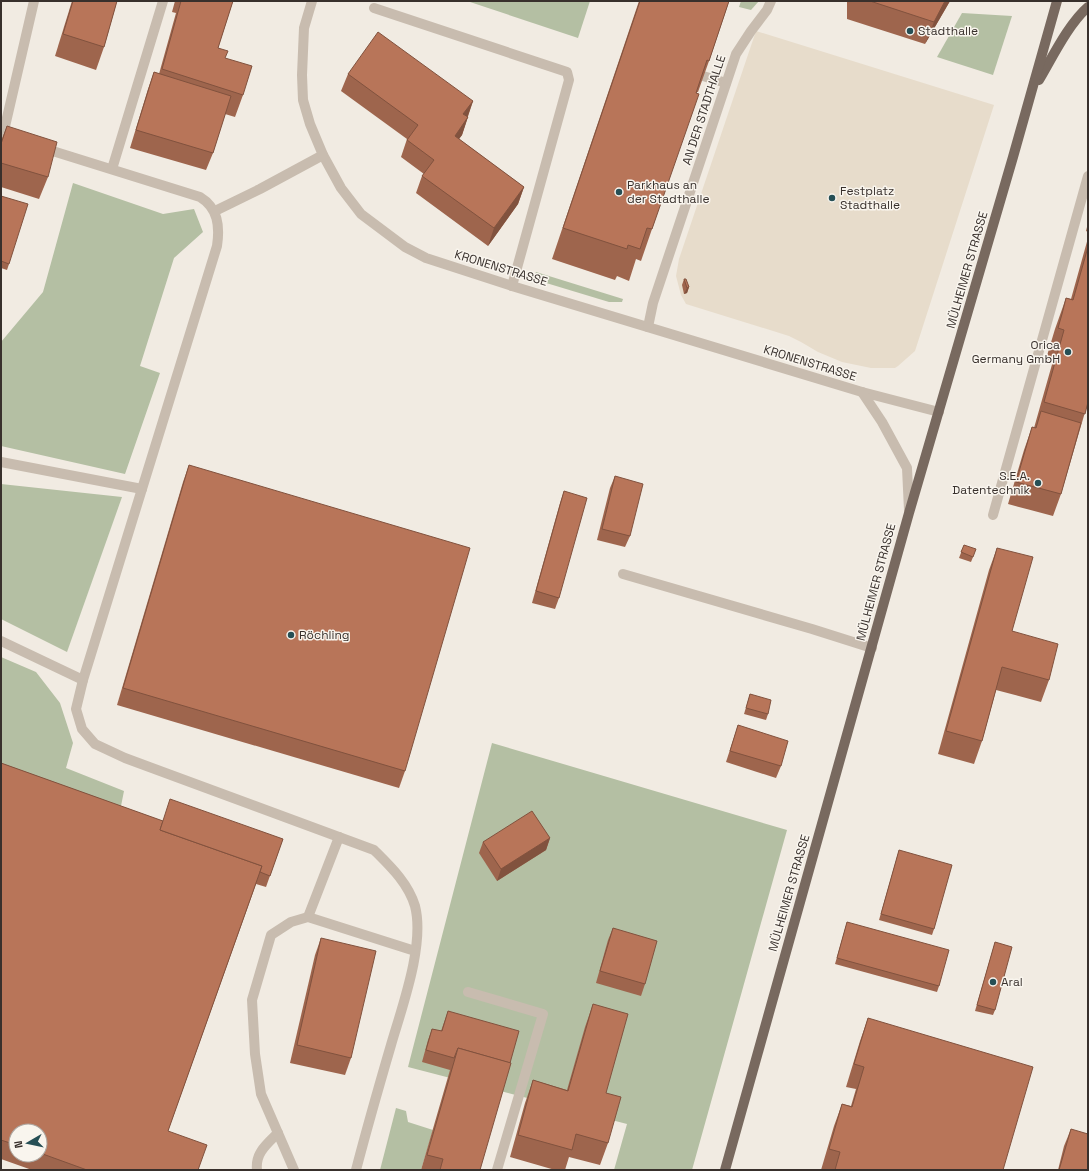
<svg xmlns="http://www.w3.org/2000/svg" width="1089" height="1171" font-family="'Space Grotesk',sans-serif">
<style>
.green{fill:#b4bfa3}
.plaza{fill:#e7dccb}
.lines{fill:none;stroke-linecap:round;stroke-linejoin:round}
.service{stroke:#c8bcaf;stroke-width:10}
.minor{stroke:#c8bcaf;stroke-width:10}
.primary{stroke:#78695f;stroke-width:10}
.wall{fill:#9e654d;fill-rule:evenodd}
.shaded-wall{fill:#81523e}
.building{fill:#b87559;stroke:#81523e}
.poi-dot{fill:#264f55;stroke:#f9f5ee;stroke-width:1.5}
.labels{text-anchor:middle;dominant-baseline:central;stroke-width:3;stroke-linejoin:round;paint-order:stroke}
.poi-label{font-size:12px;fill:#38302c;stroke:#f9f5ee;text-anchor:start}
.street-label{font-size:12px;fill:#38302c;stroke:#f9f5ee}
</style>
<rect width="100%" height="100%" fill="#f1ebe2"/>
<!-- green -->
<g class="green">
<polygon points="467,1 590,1 578,38"/>
<polygon points="741,1 759,1 751,10 739,7"/>
<polygon points="962,13 1012,16 993,75 937,57"/>
<polygon points="73,183 163,214 194,209 203,232 174,258 140,366 160,373 125,474 1,446 1,342 43,292"/>
<polygon points="536,272 623,299 622,302 609,302 533,279"/>
<polygon points="1,484 122,497 67,652 1,619"/>
<polygon points="1,657 36,672 60,703 73,743 66,768 124,791 120,811 1,766"/>
<polygon points="492,743 787,830 692,1170 614,1170 627,1124 408,1067"/>
<polygon points="396,1108 406,1111 408,1122 433,1130 421,1170 380,1170"/>
</g>
<!-- plaza -->
<polygon class="plaza" points="756,31 994,105 915,351 898,366 895,368 871,368 842,362 818,352 801,342 789,336 686,304 681,295 676,276 679,259"/>
<g class="lines">
<!-- service -->
<g class="service">
<polyline points="374,8 567,72 569,80 512,286"/>
<polyline points="703,76 726,83"/>
<polyline points="3,135 34,1"/>
<path d="M 43,148 L 200,197 C 218,208 220,226 217,246 L 83,680 L 76,709 L 82,729 L 95,744 L 125,758 L 374,850 C 391,867 408,883 415,906 C 425,945 402,1007 391,1045 C 379,1086 367,1128 356,1170"/>
<polyline points="112,169 163,1"/>
<polyline points="215,211 260,189 323,155"/>
<polyline points="1,462 142,489"/>
<polyline points="993,515 1088,176"/>
<polyline points="623,574 812,629 872,648"/>
<polyline points="1,641 83,680"/>
<polyline points="308,917 339,837"/>
<polyline points="468,992 543,1014 497,1170"/>
<path d="M 257,1170 C 255,1153 267,1144 278,1133"/>
<polyline points="294,1170 261,1094 255,1054 252,1000 271,935 291,922 308,917 415,951"/>
</g>
<!-- minor -->
<g class="minor">
<polyline points="312,1 304,28 302,75 303,100 310,124 323,155 341,188 361,214 405,247 426,258 512,286 862,392 939,412"/>
<polyline points="648,327 653,303 736,54 751,31 767,10 771,1"/>
<polyline points="862,392 882,422 907,468 909,510"/>
</g>
<!-- primary -->
<g class="primary">
<path d="M 1039,80 C 1052,58 1069,23 1088,7"/>
<polyline points="725,1170 909,513 1013,157 1057,1"/>
</g>
</g>
<!-- wall -->
<g class="wall">
<polygon points="72,1 117,1 104,47 96,70 55,56"/>
<polygon points="175,1 233,1 218,48 225,58 243,95 235,117 225,114 213,153 206,170 130,148 148,89 154,72 159,74 176,13 172,12"/>
<polygon points="639,1 729,1 709,61 698,92 697,92 652,229 641,261 636,259 629,281 617,276 615,280 552,259"/>
<polygon points="847,1 950,1 925,44 847,19"/>
<polygon points="348,74 473,101 462,135 459,139 524,187 518,204 488,246 416,193 422,176 424,174 401,157 407,139 341,91"/>
<polygon points="7,126 48,177 39,199 1,187 1,141"/>
<polygon points="1,196 9,264 7,270 1,268"/>
<polygon points="1088,223 1088,232 1086,231"/>
<polygon points="1088,238 1088,402 1061,494 1053,516 1008,504 1024,450 1032,427 1034,428 1053,361 1046,359 1055,329 1066,298 1071,299"/>
<polygon points="684,279 689,287 687,293 684,294 682,285"/>
<polygon points="189,465 405,771 399,788 117,705 183,482"/>
<polygon points="615,476 630,536 625,547 597,540 610,488"/>
<polygon points="564,491 559,598 555,609 532,603 560,503"/>
<polygon points="964,545 973,557 971,562 959,558"/>
<polygon points="997,548 1012,631 1049,680 1041,702 996,690 982,741 974,764 938,754 989,570"/>
<polygon points="750,694 768,714 766,720 744,714"/>
<polygon points="738,725 781,766 776,778 726,762"/>
<path d="M 1,763 L 162,821 L 283,839 L 266,887 L 256,884 L 168,1131 L 198,1170 L 32,1170 L 1,1159 ZM 16,1131 L 40,1131 L 40,1155 L 16,1155 Z"/>
<polygon points="550,838 546,850 497,881 479,853 483,842"/>
<polygon points="899,850 934,929 932,935 879,920"/>
<polygon points="847,922 939,986 937,992 835,964"/>
<polygon points="613,928 645,984 641,996 596,983 608,940"/>
<polygon points="321,938 351,1058 345,1075 290,1063 315,955"/>
<polygon points="995,942 995,1010 993,1015 975,1011"/>
<polygon points="593,1004 606,1093 608,1143 600,1165 569,1157 565,1170 555,1170 510,1157 525,1103 533,1080 567,1090 585,1027"/>
<polygon points="448,1011 480,1170 421,1170 450,1070 422,1062 428,1040 432,1029 441,1031"/>
<polygon points="868,1018 1003,1170 821,1170 834,1126 842,1104 851,1106 856,1089 846,1087 860,1041"/>
<polygon points="1071,1129 1088,1170 1058,1170 1064,1146"/>
</g>
<!-- shaded-wall -->
<g class="shaded-wall">
<polygon points="945,1 950,1 925,44 934,22"/>
<polygon points="473,101 467,118 463,114"/>
<polygon points="468,117 462,135 448,153 455,136"/>
<polygon points="524,187 518,204 488,246 494,228"/>
<polygon points="689,287 687,293 684,294 687,288"/>
<polygon points="550,838 546,850 497,881 501,869"/>
</g>
<!-- building -->
<g class="building">
<polygon points="73,1 117,1 104,47 63,34"/>
<polygon points="181,1 233,1 218,48 228,51 225,58 252,66 243,95 162,69"/>
<polygon points="640,1 729,1 709,61 707,60 696,93 699,94 652,229 647,228 640,249 628,245 627,249 563,228"/>
<polygon points="870,1 945,1 934,22"/>
<polygon points="378,32 473,101 463,114 468,117 455,136 524,187 494,228 422,176 434,160 407,140 418,125 348,74"/>
<polygon points="154,72 231,96 213,153 136,130"/>
<polygon points="7,126 57,142 48,177 1,163 1,144"/>
<polygon points="1,196 28,204 9,264 1,261"/>
<polygon points="1088,247 1088,402 1085,414 1044,402 1064,330 1058,328 1062,314 1066,298 1073,300"/>
<polygon points="684,279 686,279 689,287 687,288"/>
<polygon points="1041,411 1081,423 1061,494 1016,482 1032,427 1036,428"/>
<polygon points="189,465 470,548 405,771 123,688"/>
<polygon points="615,476 643,484 630,536 602,529"/>
<polygon points="564,491 587,498 559,598 536,591"/>
<polygon points="964,545 976,549 973,557 961,552"/>
<polygon points="997,548 1033,557 1012,631 1058,644 1049,680 1002,667 982,741 946,731"/>
<polygon points="750,694 771,700 768,714 746,708"/>
<polygon points="738,725 788,741 781,766 730,751"/>
<polygon points="1,763 163,821 160,830 262,866 168,1131 207,1145 198,1170 87,1170 40,1153 40,1131 16,1131 16,1145 1,1140"/>
<polygon points="170,799 283,839 270,876 260,872 262,866 160,830"/>
<polygon points="532,811 550,838 501,869 483,842"/>
<polygon points="899,850 952,865 934,929 881,914"/>
<polygon points="847,922 949,950 939,986 837,958"/>
<polygon points="613,928 657,941 645,984 600,971"/>
<polygon points="321,938 376,951 351,1058 297,1045"/>
<polygon points="995,942 1012,947 995,1010 977,1005"/>
<polygon points="593,1004 628,1014 606,1093 621,1097 608,1143 576,1134 572,1150 518,1135 533,1080 568,1091"/>
<polygon points="448,1011 519,1031 510,1063 458,1048 454,1058 426,1050 432,1029 442,1031"/>
<polygon points="868,1018 1033,1067 1003,1170 835,1170 840,1152 829,1149 842,1104 852,1107 864,1067 854,1064"/>
<polygon points="458,1048 511,1063 480,1170 440,1170 443,1159 427,1155"/>
<polygon points="1071,1129 1088,1134 1088,1170 1059,1170"/>
</g>
<!-- markers -->
<g class="poi-dot">
<circle cx="910" cy="31" r="4"/>
<circle cx="619" cy="192" r="4"/>
<circle cx="832" cy="198" r="4"/>
<circle cx="1068" cy="352" r="4"/>
<circle cx="1038" cy="483" r="4"/>
<circle cx="291" cy="635" r="4"/>
<circle cx="993" cy="982" r="4"/>
</g>
<g class="labels">
<!-- poi labels -->
<g class="poi-label">
<text x="918" y="31">Stadthalle</text>
<text x="627" y="185">Parkhaus an<tspan x="627" dy="14">der Stadthalle</tspan></text>
<text x="840" y="191">Festplatz<tspan x="840" dy="14">Stadthalle</tspan></text>
<text x="1060" y="345" text-anchor="end">Orica<tspan x="1060" dy="14">Germany GmbH</tspan></text>
<text x="1030" y="476" text-anchor="end">S.E.A.<tspan x="1030" dy="14">Datentechnik</tspan></text>
<text x="299" y="635">Röchling</text>
<text x="1001" y="982">Aral</text>
</g>
<!-- street labels -->
<g class="street-label">
<text transform="translate(704 110) rotate(-72)">AN DER STADTHALLE</text>
<text transform="translate(501 268) rotate(17)">KRONENSTRASSE</text>
<text transform="translate(967 270) rotate(-74)">MÜLHEIMER STRASSE</text>
<text transform="translate(810 363) rotate(17)">KRONENSTRASSE</text>
<text transform="translate(876 582) rotate(-75)">MÜLHEIMER STRASSE</text>
<text transform="translate(789 893) rotate(-74)">MÜLHEIMER STRASSE</text>
</g>
</g>
<!-- border -->
<rect width="1089" height="1171" fill="none" stroke="#38302c" stroke-width="4"/>
<!-- north arrow -->
<g transform="translate(28 1143) rotate(261)"><circle r="19" fill="#f9f5ee" stroke="#aca6a0"/>
<path d="M0-3L7 15L0 10L-7 15Z" fill="#264f55"/>
<text y="-6" font-size="11" font-weight="bold" text-anchor="middle" fill="#38302c">N</text>
</g>
</svg>
